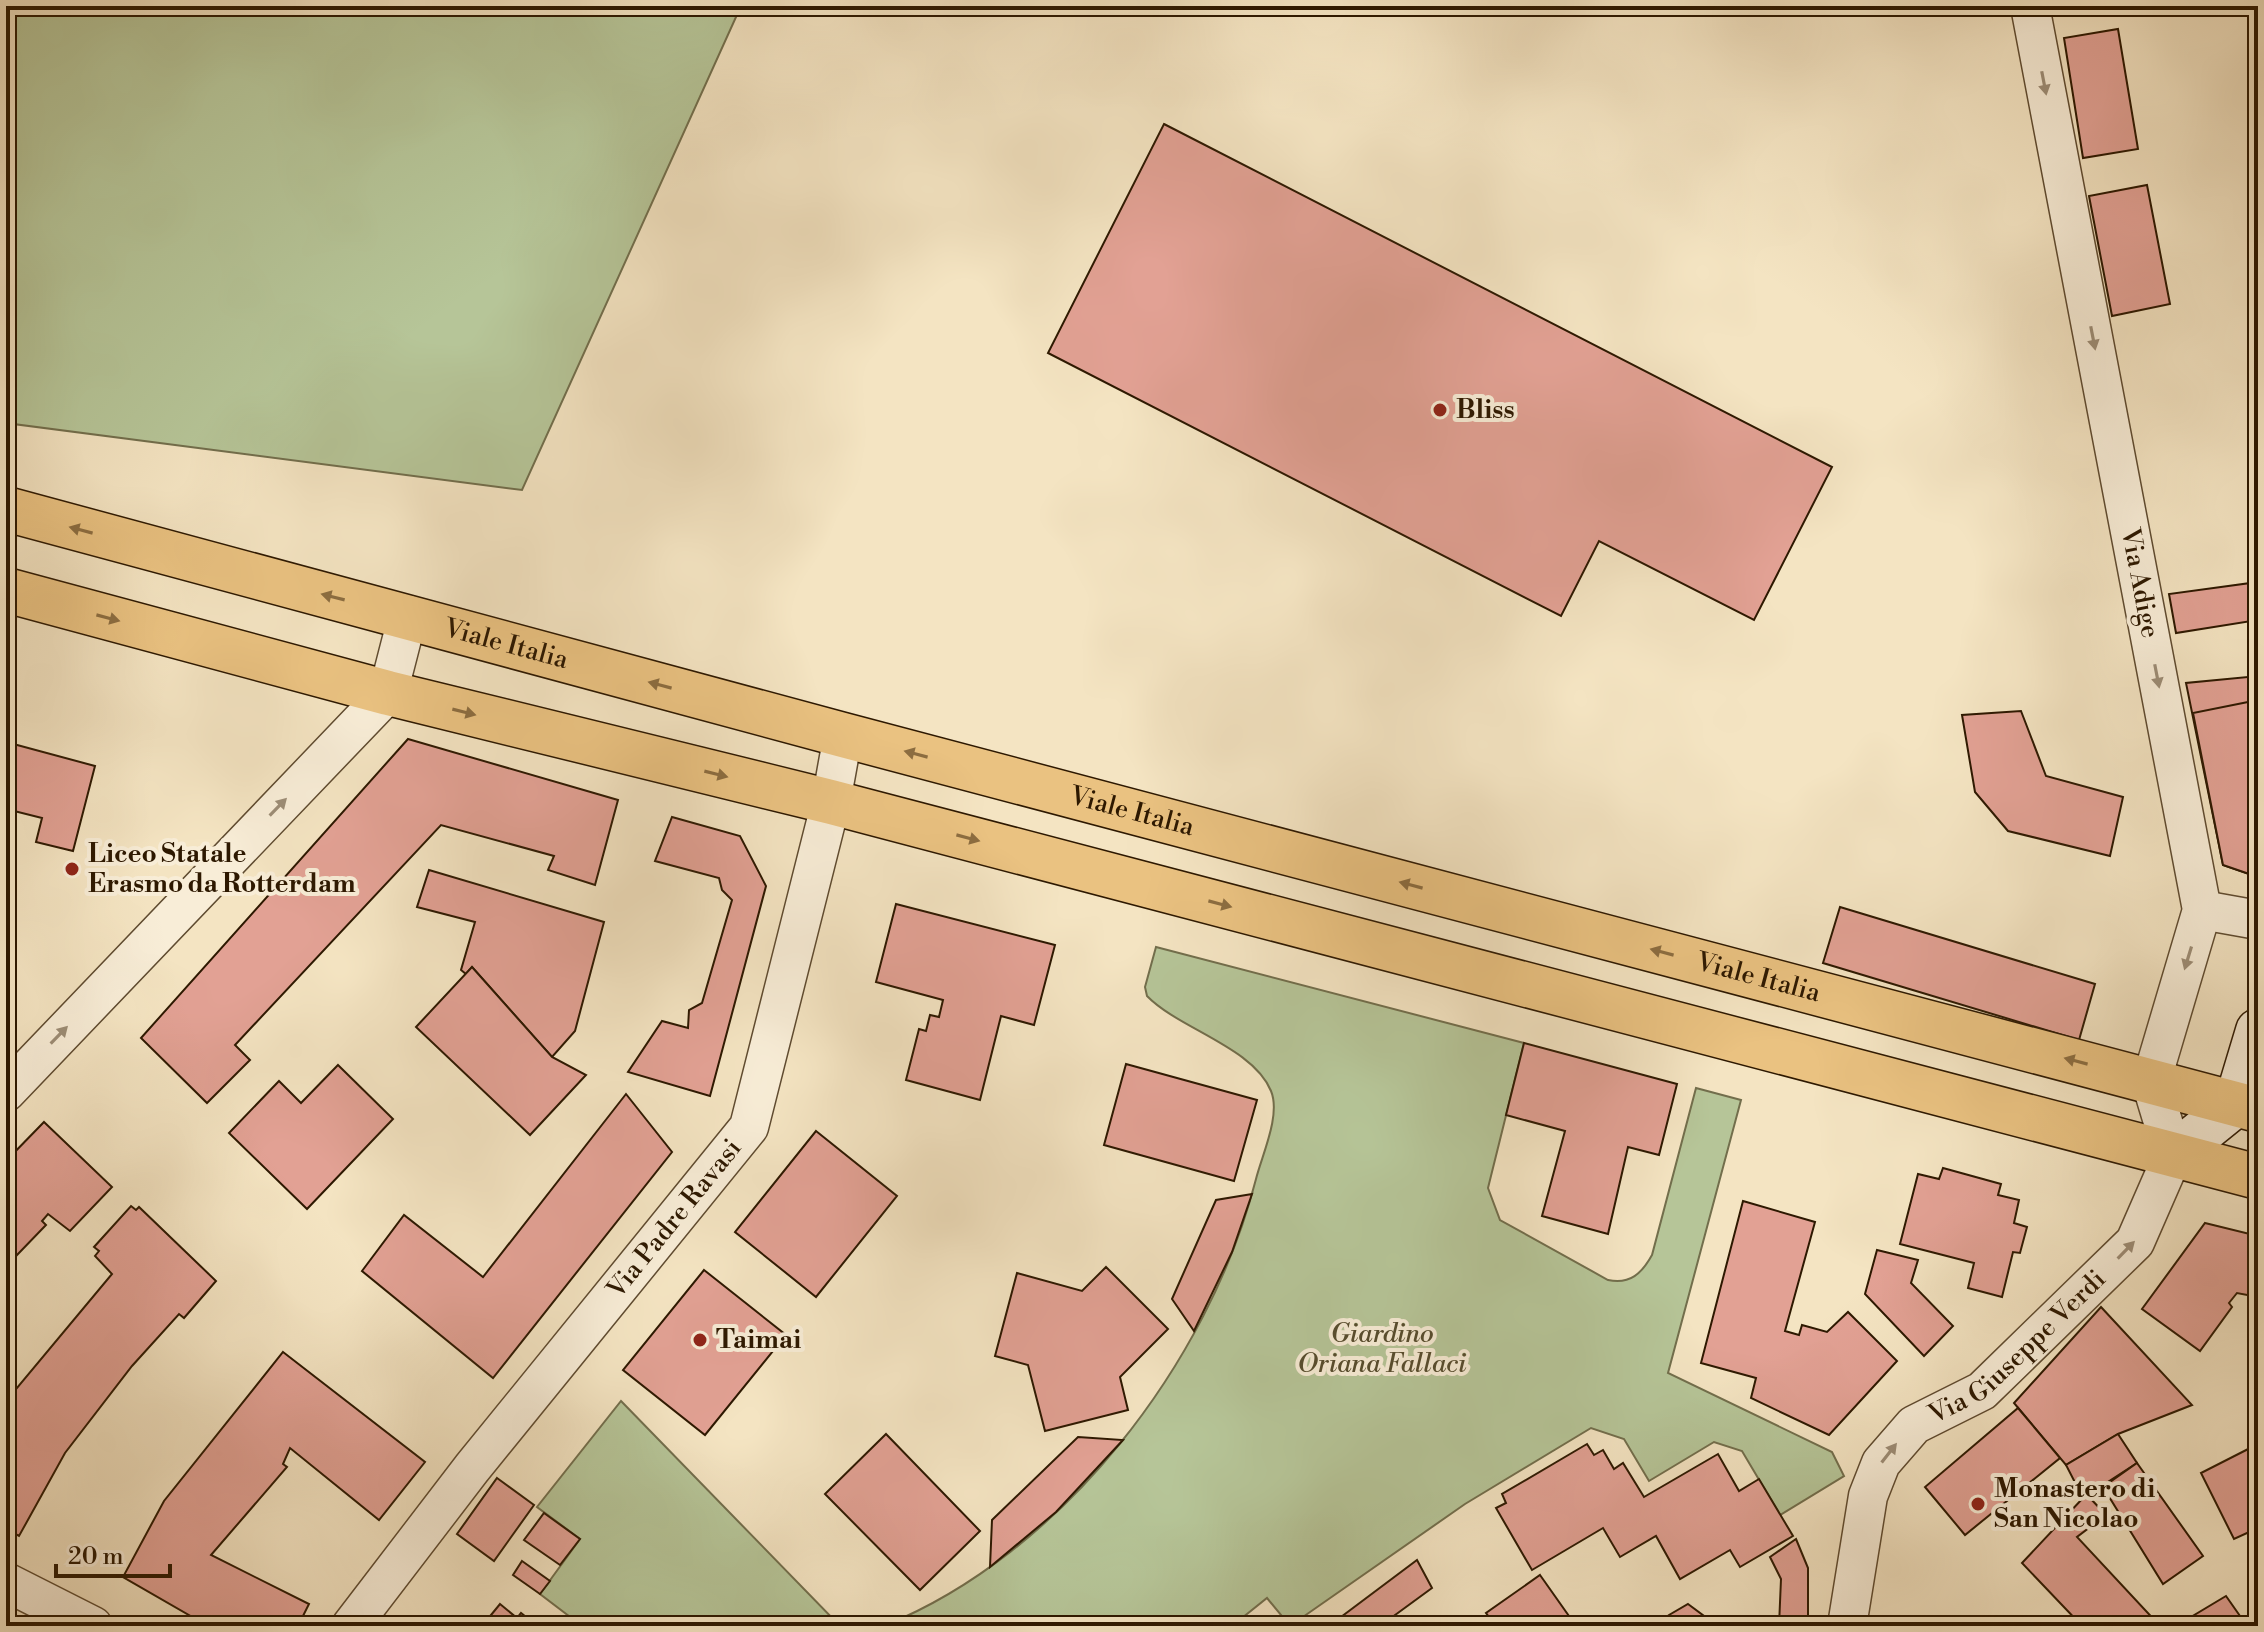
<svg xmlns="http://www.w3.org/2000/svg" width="2264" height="1632" font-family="'Libre Bodoni',serif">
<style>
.green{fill:#b6c598;stroke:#726e4c;stroke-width:2}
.building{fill:#e2a194;stroke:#2d1800;stroke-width:2}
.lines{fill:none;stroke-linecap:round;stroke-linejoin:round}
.street-casing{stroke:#5f4b30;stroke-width:41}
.secondary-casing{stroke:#2d1800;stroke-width:47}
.primary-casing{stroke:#2d1800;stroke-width:47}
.street{stroke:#f8edd7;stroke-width:38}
.secondary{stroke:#f8edd7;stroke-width:44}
.primary{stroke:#eac281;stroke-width:44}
.oneway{fill:#9d8d76}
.oneway2{fill:#8c6d40}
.poi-dot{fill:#8f2418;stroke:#f8edd7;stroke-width:3}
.labels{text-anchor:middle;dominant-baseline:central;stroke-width:8;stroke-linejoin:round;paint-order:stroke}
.poi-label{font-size:26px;font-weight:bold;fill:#2d1800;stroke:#f8edd7;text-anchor:start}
.street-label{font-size:26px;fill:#2d1800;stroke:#f8edd7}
.park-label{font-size:26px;font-style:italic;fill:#564c2e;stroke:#f8edd7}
</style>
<rect width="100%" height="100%" fill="#f4e4c2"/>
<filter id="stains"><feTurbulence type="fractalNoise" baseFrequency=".0025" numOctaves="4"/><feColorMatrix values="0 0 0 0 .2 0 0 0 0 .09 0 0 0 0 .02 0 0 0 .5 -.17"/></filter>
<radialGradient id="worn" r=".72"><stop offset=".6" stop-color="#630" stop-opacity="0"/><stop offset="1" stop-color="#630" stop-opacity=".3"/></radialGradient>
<!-- green -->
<g class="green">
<polygon points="6,6 741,6 522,490 6,423"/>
<path d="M 1156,947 L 1524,1043 L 1488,1188 L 1500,1220 L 1608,1280 C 1630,1285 1642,1273 1652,1255 L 1696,1088 L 1741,1100 L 1668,1373 L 1832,1452 L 1844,1476 L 1780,1515 L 1742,1451 L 1714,1442 L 1649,1481 L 1624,1439 L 1591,1428 L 1465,1504 L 1290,1626 L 1267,1598 L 1232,1626 L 884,1626 C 1062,1554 1209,1363 1256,1179 C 1262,1155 1281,1115 1271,1091 C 1253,1047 1179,1029 1147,996 L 1145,987 Z"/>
<polygon points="621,1401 840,1626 582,1626 540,1594 580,1539 537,1507"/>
</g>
<!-- building -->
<g class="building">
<polygon points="2118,29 2138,149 2083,158 2064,38"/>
<polygon points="1164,124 1832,467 1754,620 1599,541 1561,616 1048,353"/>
<polygon points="2147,185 2170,304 2112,316 2089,196"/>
<polygon points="2258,582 2258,620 2176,633 2169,594"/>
<polygon points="2258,676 2258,877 2223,865 2186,683"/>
<polygon points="2258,700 2258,877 2223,865 2193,713"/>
<polygon points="2021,711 2046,776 2123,797 2110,856 2008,831 1975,792 1962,715"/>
<polygon points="408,739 618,800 595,885 548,870 554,856 441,825 235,1045 250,1060 207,1103 141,1038"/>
<polygon points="6,742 95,766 73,851 36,842 42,818 6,809"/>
<polygon points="672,817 740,836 766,886 710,1096 628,1072 662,1021 688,1028 689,1010 702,1003 732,900 722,890 719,878 655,861"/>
<polygon points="429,870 604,922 575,1031 552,1057 472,967 466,974 461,970 475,922 417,907"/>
<polygon points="896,904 1055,945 1034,1025 1001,1016 980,1100 906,1080 919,1029 926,1031 930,1015 939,1017 943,1000 876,982"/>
<polygon points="1840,907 2095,984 2079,1040 1823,963"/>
<polygon points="472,967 552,1057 586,1075 530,1135 416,1027"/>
<polygon points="1524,1043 1677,1084 1659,1155 1628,1147 1608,1234 1542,1216 1565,1131 1506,1115"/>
<polygon points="1126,1064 1257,1100 1234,1181 1104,1145"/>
<polygon points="338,1065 393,1119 307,1209 229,1133 279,1081 301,1103"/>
<polygon points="626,1094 672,1152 493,1378 362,1271 404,1215 483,1277"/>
<polygon points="44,1122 112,1187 70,1231 48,1214 42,1221 46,1225 17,1255 13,1251 6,1258 6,1161"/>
<polygon points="816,1131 897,1196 816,1297 735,1232"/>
<polygon points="1943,1168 2001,1184 1998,1195 2019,1200 2014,1223 2027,1227 2020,1253 2013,1252 2002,1297 1968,1288 1974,1263 1900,1244 1918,1174 1939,1179"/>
<polygon points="1252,1194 1232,1252 1194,1331 1172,1299 1216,1200"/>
<polygon points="1743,1201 1815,1222 1785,1331 1799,1335 1802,1325 1827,1332 1848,1312 1897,1361 1829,1435 1751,1398 1756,1378 1701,1363"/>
<polygon points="131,1206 136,1210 139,1207 216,1281 184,1318 179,1314 132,1366 65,1453 19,1536 6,1529 6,1401 112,1274 95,1256 99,1251 94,1247"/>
<polygon points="2205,1223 2258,1236 2258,1297 2237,1293 2229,1303 2232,1307 2200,1351 2142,1309"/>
<polygon points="1877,1250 1918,1260 1911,1283 1953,1326 1924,1356 1865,1294"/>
<polygon points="1106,1267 1168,1329 1120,1377 1128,1410 1045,1431 1028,1365 995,1356 1017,1273 1082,1291"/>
<polygon points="704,1270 786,1335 705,1435 623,1370"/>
<polygon points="2101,1307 2192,1405 2118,1434 2066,1465 2014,1403"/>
<polygon points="283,1352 425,1462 379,1520 290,1448 283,1464 287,1467 211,1555 309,1604 298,1626 208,1626 123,1577 164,1501"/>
<polygon points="2018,1408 2060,1458 1965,1535 1925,1487"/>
<polygon points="886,1434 980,1531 920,1590 825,1494"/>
<polygon points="2118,1434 2137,1463 2083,1498 2066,1465"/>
<polygon points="1078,1437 1123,1440 1056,1512 990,1567 992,1520"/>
<polygon points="1587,1444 1594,1455 1603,1450 1614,1469 1623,1463 1644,1497 1718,1454 1739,1491 1759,1479 1793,1536 1740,1567 1730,1550 1680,1579 1656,1536 1620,1557 1603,1528 1532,1570 1496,1508 1506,1503 1502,1494"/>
<polygon points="2258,1444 2258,1528 2234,1539 2201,1473"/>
<polygon points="2137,1463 2203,1556 2163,1584 2103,1487"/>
<polygon points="497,1478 534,1505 494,1561 457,1534"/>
<polygon points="2089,1497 2106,1515 2077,1537 2160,1626 2082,1626 2022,1563 2083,1498"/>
<polygon points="544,1513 580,1539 560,1565 524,1540"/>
<polygon points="1796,1539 1808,1568 1808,1626 1779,1626 1781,1579 1770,1557"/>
<polygon points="1417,1560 1432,1588 1380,1626 1329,1626"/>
<polygon points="522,1561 550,1581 540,1594 513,1575"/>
<polygon points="1540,1575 1576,1626 1496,1626 1486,1613"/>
<polygon points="2226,1596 2247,1626 2176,1626"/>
<polygon points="500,1604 517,1618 521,1613 537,1626 482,1626"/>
<polygon points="1688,1604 1704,1616 1687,1626 1676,1626 1669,1615"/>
</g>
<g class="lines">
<!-- street casing -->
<g class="street-casing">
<g id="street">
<polyline points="2202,910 2258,920"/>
<polyline points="6,1092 388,693 408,615"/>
<polyline points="6,1582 93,1626"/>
<path id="s1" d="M 351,1626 L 472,1468 L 749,1127 L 831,802 L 843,735"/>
<path id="s2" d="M 1847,1626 L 1868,1496 L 1881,1463 L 1914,1425 L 1982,1391 L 2135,1242 L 2173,1155 L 2151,1082 L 2202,910 L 2030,6"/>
</g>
</g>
<!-- secondary casing -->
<g class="secondary-casing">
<polyline id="secondary" points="2173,1155 2236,1104 2258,1031"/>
</g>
<!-- primary casing -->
<g class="primary-casing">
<g id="primary">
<path id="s3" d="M 6,509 L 843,735 L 2258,1110"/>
<polyline points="6,590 388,693 831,802 2258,1177"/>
</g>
</g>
<!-- street -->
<use href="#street" class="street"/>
<!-- secondary -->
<use href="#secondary" class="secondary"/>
<!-- primary -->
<use href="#primary" class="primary"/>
</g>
<!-- one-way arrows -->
<defs><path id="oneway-solid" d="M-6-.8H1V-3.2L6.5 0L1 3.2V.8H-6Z" transform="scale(2)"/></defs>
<g class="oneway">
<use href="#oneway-solid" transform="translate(2044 83) rotate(79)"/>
<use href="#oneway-solid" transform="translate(2093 338) rotate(79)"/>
<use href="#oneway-solid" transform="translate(2157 676) rotate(79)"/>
<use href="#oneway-solid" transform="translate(278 807) rotate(-46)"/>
<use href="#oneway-solid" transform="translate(2188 958) rotate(107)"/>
<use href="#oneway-solid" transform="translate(59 1035) rotate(-46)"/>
<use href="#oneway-solid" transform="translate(2126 1250) rotate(-46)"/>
<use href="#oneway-solid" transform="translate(1889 1453) rotate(-52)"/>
</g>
<g class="oneway2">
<use href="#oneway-solid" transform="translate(81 530) rotate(-165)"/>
<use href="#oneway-solid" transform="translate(333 597) rotate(-166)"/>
<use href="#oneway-solid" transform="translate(108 618) rotate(15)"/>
<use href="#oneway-solid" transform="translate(660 685) rotate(-165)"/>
<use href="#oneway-solid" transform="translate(464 712) rotate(14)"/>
<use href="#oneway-solid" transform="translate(916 754) rotate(-165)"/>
<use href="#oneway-solid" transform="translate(716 774) rotate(14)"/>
<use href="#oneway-solid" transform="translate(968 838) rotate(15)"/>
<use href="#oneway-solid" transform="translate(1411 885) rotate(-165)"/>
<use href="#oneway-solid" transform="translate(1220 904) rotate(15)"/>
<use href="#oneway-solid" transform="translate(1662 952) rotate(-165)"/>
<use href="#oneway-solid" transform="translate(2076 1061) rotate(-165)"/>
</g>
<!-- markers -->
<g class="poi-dot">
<circle cx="1440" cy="410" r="8"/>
<circle cx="72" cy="869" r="8"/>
<circle cx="700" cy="1340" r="8"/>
<circle cx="1978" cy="1504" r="8"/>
</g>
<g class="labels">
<!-- poi labels -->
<g class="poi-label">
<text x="1456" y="410">Bliss</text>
<text x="88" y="854">Liceo Statale<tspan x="88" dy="30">Erasmo da Rotterdam</tspan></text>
<text x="716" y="1340">Taimai</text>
<text x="1994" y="1489">Monastero di<tspan x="1994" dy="30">San Nicolao</tspan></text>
</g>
<!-- street labels -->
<g class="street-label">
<text transform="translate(2140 583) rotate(79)">Via Adige</text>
<text stroke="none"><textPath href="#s3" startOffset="518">Viale Italia</textPath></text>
<text stroke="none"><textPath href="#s3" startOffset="1166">Viale Italia</textPath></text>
<text stroke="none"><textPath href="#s3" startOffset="1814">Viale Italia</textPath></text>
<text stroke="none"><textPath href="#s1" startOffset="520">Via Padre Ravasi</textPath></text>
<text stroke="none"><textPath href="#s2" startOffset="348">Via Giuseppe Verdi</textPath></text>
</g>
<!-- park labels -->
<g class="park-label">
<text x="1382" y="1334">Giardino<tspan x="1382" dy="30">Oriana Fallaci</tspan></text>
</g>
</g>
<!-- margin -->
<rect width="2264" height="1632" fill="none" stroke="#f4e4c2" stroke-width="32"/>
<rect x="8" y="8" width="2248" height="1616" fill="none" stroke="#2d1800" stroke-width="4"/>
<rect x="16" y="16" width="2232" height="1600" fill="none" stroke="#2d1800" stroke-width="2"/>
<!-- scale -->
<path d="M56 1564v12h114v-12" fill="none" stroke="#2d1800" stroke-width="4"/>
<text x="68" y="1564" font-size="24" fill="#2d1800" stroke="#f8edd7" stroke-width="6" paint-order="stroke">20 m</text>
<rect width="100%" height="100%" filter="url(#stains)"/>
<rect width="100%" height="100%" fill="url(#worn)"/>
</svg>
